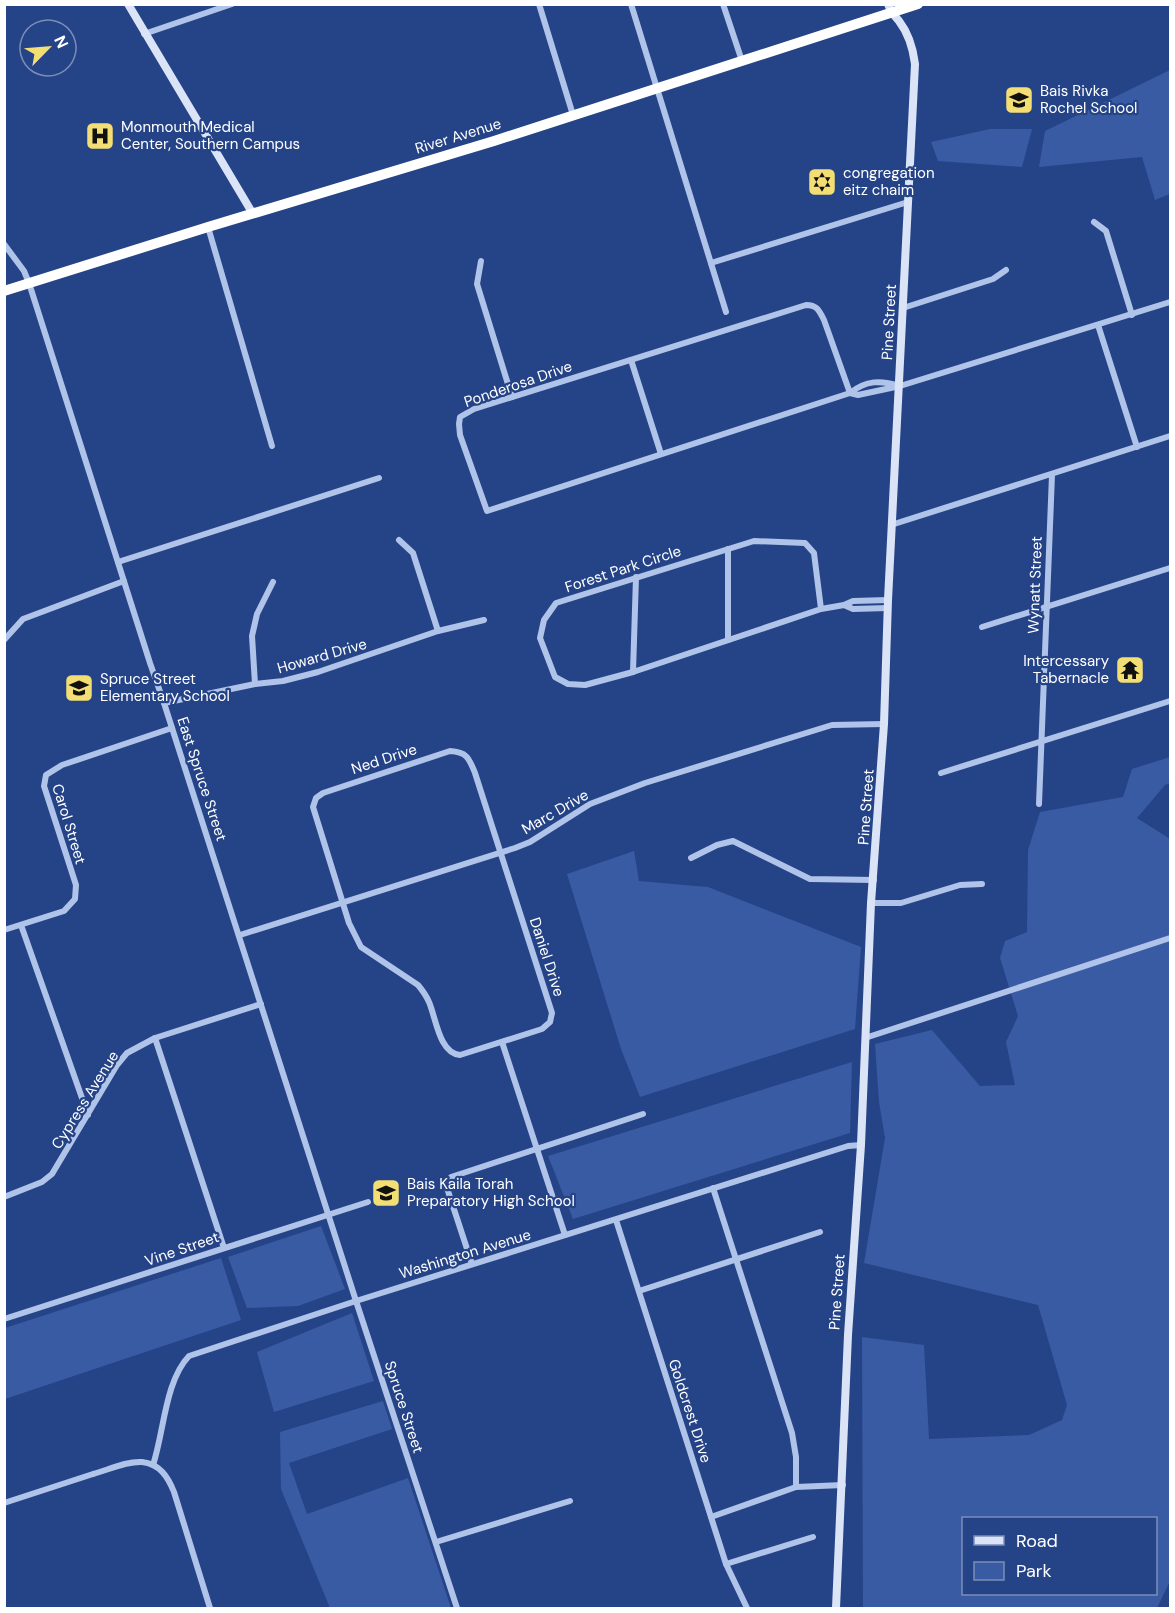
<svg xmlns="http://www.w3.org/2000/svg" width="1175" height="1613" font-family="'DM Sans',sans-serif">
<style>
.green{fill:#395ba4;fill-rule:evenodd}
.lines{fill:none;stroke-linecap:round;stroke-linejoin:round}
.street{stroke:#b0c3e9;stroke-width:6}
.secondary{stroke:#dbe3f7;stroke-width:8}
.highway{stroke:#fff;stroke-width:10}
.labels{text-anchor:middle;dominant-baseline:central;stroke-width:4.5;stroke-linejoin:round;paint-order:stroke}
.poi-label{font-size:15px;fill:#fff;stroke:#254387;text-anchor:start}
.street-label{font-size:15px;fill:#fff;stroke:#254387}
</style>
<rect width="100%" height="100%" fill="#254387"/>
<!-- green -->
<g class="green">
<polygon points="1170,70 1170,194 1155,200 1142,157 1039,167 1045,131"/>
<polygon points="990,129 1032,129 1022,167 938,161 931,142"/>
<path d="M 1170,757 L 1170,783 L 1165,785 L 1137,818 L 1170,839 L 1170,1581 L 1157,1608 L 863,1608 L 862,1337 L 924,1345 L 929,1439 L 1029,1435 L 1062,1420 L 1067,1405 L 1038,1305 L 864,1263 L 885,1138 L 879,1102 L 875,1044 L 932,1030 L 980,1086 L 1015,1085 L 1006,1042 L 1018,1016 L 1000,958 L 1005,941 L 1027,932 L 1028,850 L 1040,812 L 1123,797 L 1132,769 ZM 964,1518 L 1156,1518 L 1156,1594 L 964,1594 Z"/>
<polygon points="634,851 639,881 708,887 861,947 855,1029 640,1097 621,1049 567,874"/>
<polygon points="852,1062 850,1133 573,1219 548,1156"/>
<polygon points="321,1226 345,1289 298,1306 247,1308 228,1257"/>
<polygon points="221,1258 241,1320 5,1399 5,1328"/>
<polygon points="352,1313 374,1381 274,1412 257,1352"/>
<polygon points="383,1401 392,1429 289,1463 307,1514 408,1478 451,1608 330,1608 281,1489 280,1432"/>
</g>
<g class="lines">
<!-- street -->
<g class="street">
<polyline points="539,4 573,115"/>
<polyline points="631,4 726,312"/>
<polyline points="723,4 742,61"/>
<polyline points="144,34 232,4"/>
<polyline points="1094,222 1106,231 1132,315"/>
<polyline points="208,227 272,446"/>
<polyline points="4,244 24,271 29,283 150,663 164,703 356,1301 457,1608"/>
<polyline points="481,261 477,284 512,397"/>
<polyline points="711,263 908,202"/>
<polyline points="903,308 993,279 1006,270"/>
<polyline points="1098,325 1137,447"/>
<polyline points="631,360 661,454"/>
<polyline points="900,386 1170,302"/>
<path d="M 850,393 L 487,511 L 460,435 L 459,424 L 460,417 L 474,409 L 806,305 C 817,305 819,310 824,320 L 850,393 L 858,395 L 900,386 C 881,380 866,380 850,393"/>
<polyline points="891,525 1170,436"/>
<polyline points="399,540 413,553 438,631"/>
<polyline points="728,549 728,640"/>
<polyline points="118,562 379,478"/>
<polyline points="844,605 853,609 888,608"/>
<polyline points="821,609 814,553 805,543 754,541 556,603 544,620 540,638 555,677 568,684 585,685 633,672 821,609 844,605 853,601 888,600"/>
<polyline points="982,627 1170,568"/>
<polyline points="4,640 23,619 124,581"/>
<polyline points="633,672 636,577"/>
<polyline points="255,684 252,636 257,614 273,582"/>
<polyline points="164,703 255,684 283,681 318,672 438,631 484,620"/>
<path d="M 450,751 C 467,752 469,758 475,773 L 552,1013 L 550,1022 L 542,1029 L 460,1055 C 439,1053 436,1018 429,1002 C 426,995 423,991 418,985 L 361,947 L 349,923 L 313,807 L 316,798 L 323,793 Z"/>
<polyline points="941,773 1170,701"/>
<polyline points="1039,804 1052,475"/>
<polyline points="691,858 717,845 733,841 810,879 874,880"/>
<polyline points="871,903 901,903 960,885 982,884"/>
<polyline points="21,925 88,1115"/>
<polyline points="4,930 64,911 75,899 76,885 44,786 46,775 62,765 172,728"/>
<polyline points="240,935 515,848 530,842 590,804 645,783 832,725 884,724"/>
<polyline points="155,1038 224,1248"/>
<polyline points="865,1038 1170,938"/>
<polyline points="502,1042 565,1235"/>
<polyline points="713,1188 792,1433 796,1457 796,1487"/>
<polyline points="4,1197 42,1182 52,1174 117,1065 127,1053 155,1038 261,1004"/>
<polyline points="616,1220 726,1564 747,1608"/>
<polyline points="472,1264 447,1188 451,1177 643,1114"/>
<polyline points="639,1291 820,1232"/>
<polyline points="4,1319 368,1202"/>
<path d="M 153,1465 C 164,1432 165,1381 189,1356 L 356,1301 L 848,1146 L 861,1145"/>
<path d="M 4,1503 C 34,1493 63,1484 93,1474 C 108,1470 126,1461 142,1462 C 160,1464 168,1477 174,1492 L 210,1608"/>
<polyline points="711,1517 796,1487 843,1485"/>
<polyline points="436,1542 570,1501"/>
<polyline points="726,1564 813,1537"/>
</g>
<!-- secondary -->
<g class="secondary">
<polyline points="128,4 253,214"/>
<path d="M 836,1608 L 848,1335 L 861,1145 L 871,903 L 884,724 L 888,600 L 915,64 C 913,48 909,34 899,21 C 894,15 891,12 888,4"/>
</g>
<!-- highway -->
<polyline class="highway" points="4,291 208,227 494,141 918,4"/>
</g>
<!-- icons -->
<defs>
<g id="school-square" transform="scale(1.5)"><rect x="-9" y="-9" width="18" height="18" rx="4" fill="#f3de74" stroke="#254387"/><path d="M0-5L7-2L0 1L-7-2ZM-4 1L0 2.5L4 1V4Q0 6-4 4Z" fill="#111"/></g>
<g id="hospital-square" transform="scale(1.5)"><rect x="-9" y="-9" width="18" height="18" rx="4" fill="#f3de74" stroke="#254387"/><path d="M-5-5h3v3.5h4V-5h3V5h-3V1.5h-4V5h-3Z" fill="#111"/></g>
<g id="synagogue-square" transform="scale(1.5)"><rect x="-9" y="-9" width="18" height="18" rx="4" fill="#f3de74" stroke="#254387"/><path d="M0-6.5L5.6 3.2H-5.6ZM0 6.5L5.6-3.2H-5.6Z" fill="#111"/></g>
<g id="temple-square" transform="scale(1.5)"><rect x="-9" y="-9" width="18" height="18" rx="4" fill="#f3de74" stroke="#254387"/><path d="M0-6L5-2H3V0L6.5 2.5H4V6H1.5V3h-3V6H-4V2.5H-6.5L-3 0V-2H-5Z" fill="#111"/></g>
</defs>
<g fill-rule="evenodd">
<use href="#school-square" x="1019" y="100"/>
<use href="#hospital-square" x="100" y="136"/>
<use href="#synagogue-square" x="822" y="182"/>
<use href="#temple-square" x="1130" y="670"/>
<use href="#school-square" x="79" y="688"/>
<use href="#school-square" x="386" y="1193"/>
</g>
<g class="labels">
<!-- poi labels -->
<g class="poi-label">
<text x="1040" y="91">Bais Rivka<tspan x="1040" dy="17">Rochel School</tspan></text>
<text x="121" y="127">Monmouth Medical<tspan x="121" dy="17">Center, Southern Campus</tspan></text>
<text x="843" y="173">congregation<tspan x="843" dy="17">eitz chaim</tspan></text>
<text x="1109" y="661" text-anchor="end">Intercessary<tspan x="1109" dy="17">Tabernacle</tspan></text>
<text x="100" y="679">Spruce Street<tspan x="100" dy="17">Elementary School</tspan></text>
<text x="407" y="1184">Bais Kaila Torah<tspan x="407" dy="17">Preparatory High School</tspan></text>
</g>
<!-- street labels -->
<g class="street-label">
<text transform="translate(458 136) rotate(-17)">River Avenue</text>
<text transform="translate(889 322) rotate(-87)">Pine Street</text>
<text transform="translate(518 384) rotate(-19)">Ponderosa Drive</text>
<text transform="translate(623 569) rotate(-18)">Forest Park Circle</text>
<text transform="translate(1035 585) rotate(-88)">Wynatt Street</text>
<text transform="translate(322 656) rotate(-16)">Howard Drive</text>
<text transform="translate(384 759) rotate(-18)">Ned Drive</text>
<text transform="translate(202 779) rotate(72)">East Spruce Street</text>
<text transform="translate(866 807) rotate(-86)">Pine Street</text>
<text transform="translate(555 812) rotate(-30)">Marc Drive</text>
<text transform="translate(69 824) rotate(73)">Carol Street</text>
<text transform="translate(547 957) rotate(72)">Daniel Drive</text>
<text transform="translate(85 1100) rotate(-58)">Cypress Avenue</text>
<text transform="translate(182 1249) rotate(-19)">Vine Street</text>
<text transform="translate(465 1254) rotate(-17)">Washington Avenue</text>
<text transform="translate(837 1292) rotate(-86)">Pine Street</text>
<text transform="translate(404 1407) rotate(72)">Spruce Street</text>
<text transform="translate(690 1411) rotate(72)">Goldcrest Drive</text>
</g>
</g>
<!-- border -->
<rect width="1175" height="1613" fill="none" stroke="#ffffff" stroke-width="12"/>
<!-- legend -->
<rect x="962" y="1517" width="195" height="78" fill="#254387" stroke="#7c8eb7" stroke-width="1.5"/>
<rect x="974" y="1536" width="30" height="9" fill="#dbe3f7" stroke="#7c8eb7" stroke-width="1.5"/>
<text x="1016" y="1547" font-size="18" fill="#ffffff">Road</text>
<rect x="974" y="1562" width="30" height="18" fill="#395ba4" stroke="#7c8eb7" stroke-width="1.5"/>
<text x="1016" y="1577" font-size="18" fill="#ffffff">Park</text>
<!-- north arrow -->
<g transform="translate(48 48) rotate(65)"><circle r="28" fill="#254387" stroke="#7c8eb7" stroke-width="1.5"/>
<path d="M0-4.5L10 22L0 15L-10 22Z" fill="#f3de74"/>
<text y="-9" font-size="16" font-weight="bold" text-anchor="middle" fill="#ffffff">N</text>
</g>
</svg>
